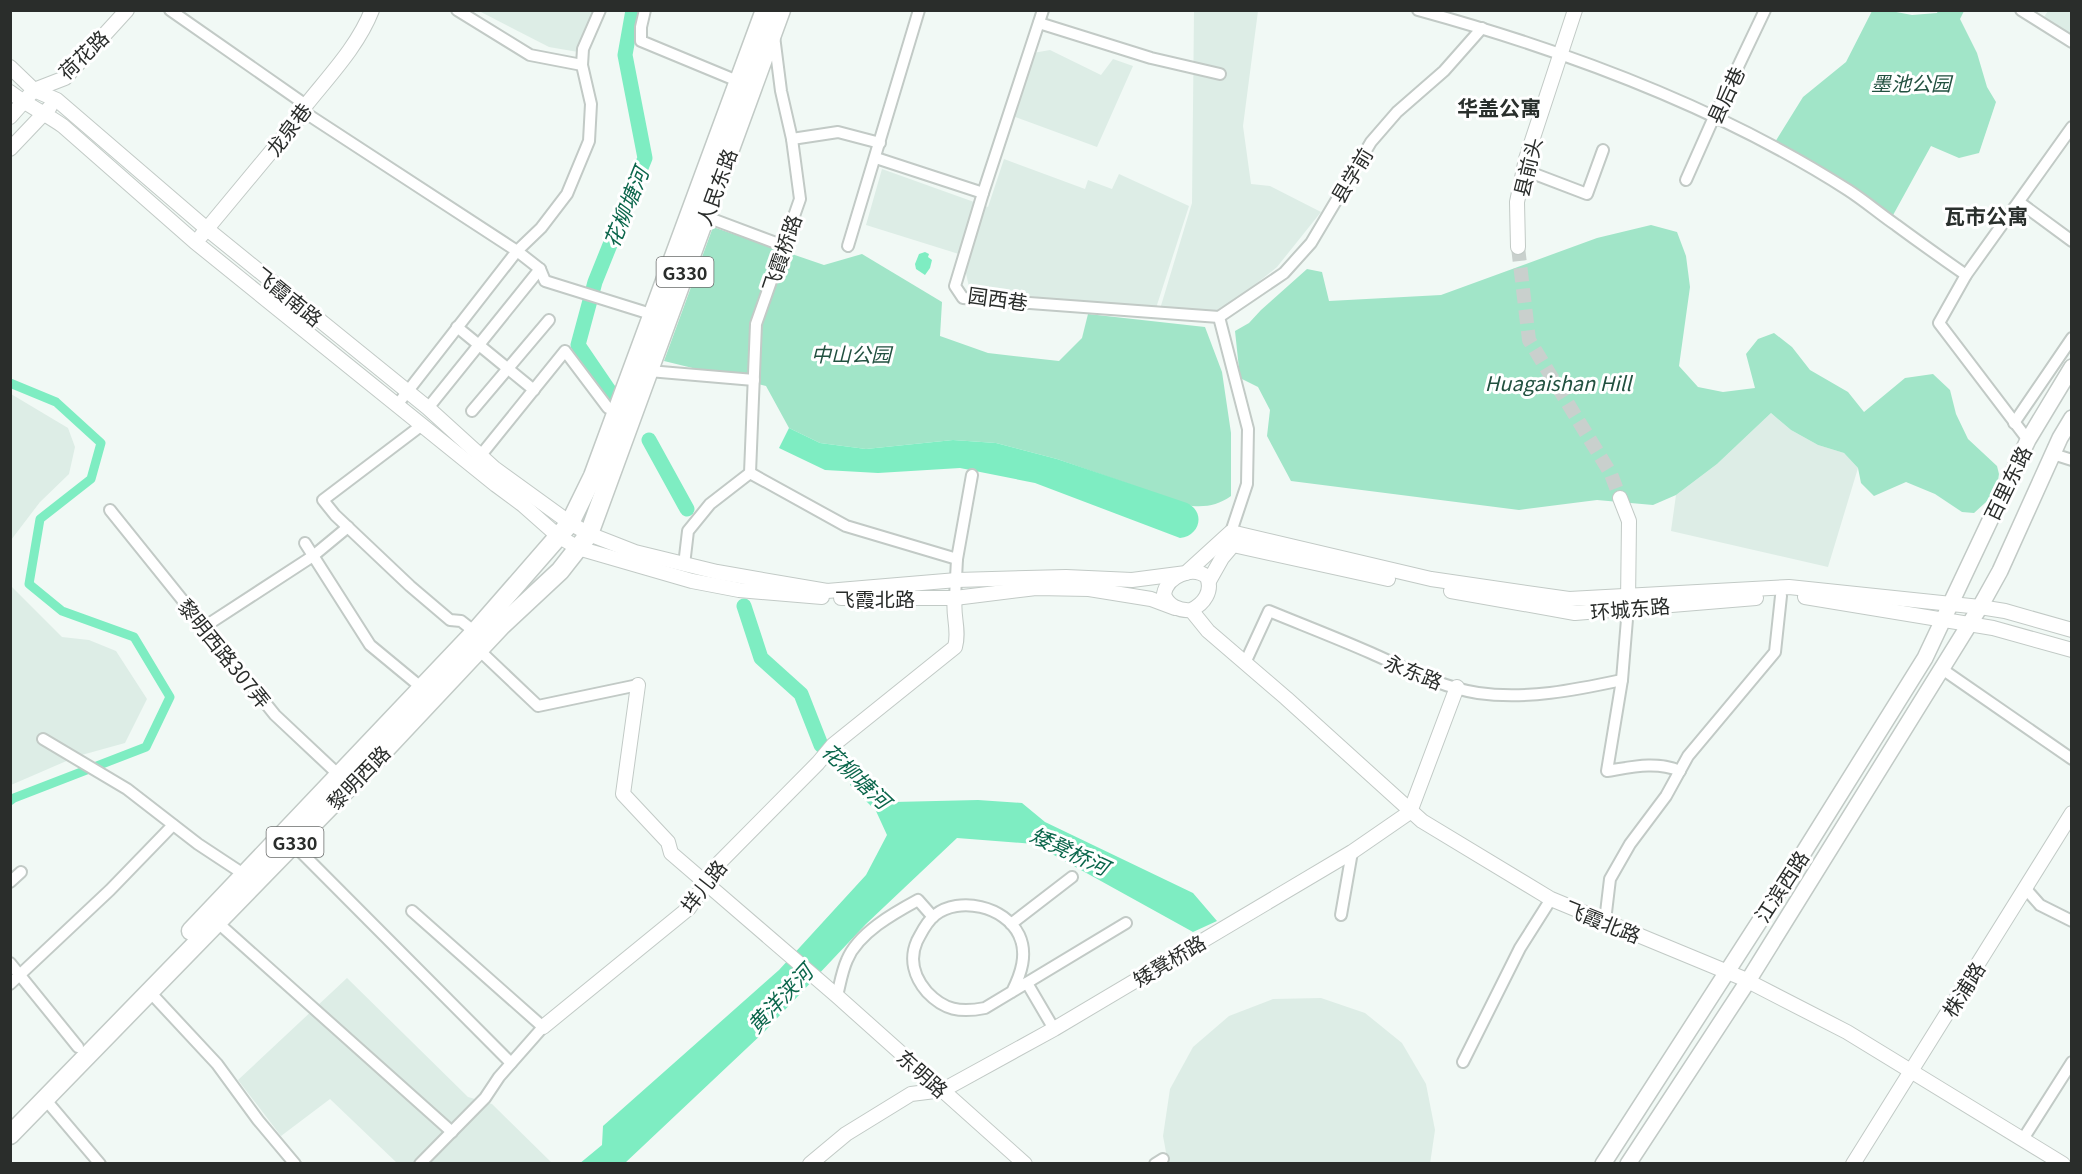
<svg xmlns="http://www.w3.org/2000/svg" width="2082" height="1174" font-family="Georgia,'Noto Sans SC',serif">
<style>
.built{fill:#ddede6}
.green{fill:#a1e5c8}
.water{fill:#7eedc2}
.lines{fill:none;stroke-linecap:round;stroke-linejoin:round}
.canal{stroke:#7eedc2;stroke-width:9}
.river{stroke:#7eedc2;stroke-width:15}
.secondary-tunnel{stroke:#c9d0cd;stroke-width:14;stroke-dasharray:14 7;stroke-linecap:butt}
.street-casing{stroke:#c2cac6;stroke-width:14}
.secondary-casing{stroke:#c2cac6;stroke-width:16}
.primary-casing{stroke:#c2cac6;stroke-width:18}
.highway-casing{stroke:#c2cac6;stroke-width:21}
.street{stroke:#fff;stroke-width:10}
.secondary{stroke:#fff;stroke-width:14}
.primary{stroke:#fff;stroke-width:15}
.highway{stroke:#fff;stroke-width:18}
.labels{text-anchor:middle;dominant-baseline:central;stroke-width:6;stroke-linejoin:round;paint-order:stroke}
.shield{fill:#fff;stroke:#6a6c6b;stroke-width:1.5}
.shield-label{font-size:18px;font-weight:bold;fill:#2a2d2b}
.street-label{font-size:20px;fill:#2a2d2b;stroke:#fff}
.park-label{font-size:20px;font-style:italic;fill:#225140;stroke:#fff}
.neighbourhood-label{font-size:21px;font-weight:bold;fill:#2a302d;stroke:#fff}
.water-label{font-size:21px;font-style:italic;fill:#0b664b;stroke:#fff}
</style>
<rect width="100%" height="100%" fill="#f1f9f5"/>
<!-- built -->
<g class="built">
<polygon points="479,11 597,11 578,52 549,47"/>
<polygon points="1194,11 1258,11 1243,126 1251,184 1270,186 1321,212 1277,267 1221,312 1160,309 1192,203"/>
<polygon points="2048,11 2071,11 2071,39 2042,20"/>
<polygon points="1050,50 1101,75 1113,59 1133,66 1097,147 1010,115 1033,53"/>
<polygon points="1004,159 1085,189 1088,180 1112,189 1119,174 1189,206 1156,308 973,291 969,287 962,255 866,225 882,169 988,207"/>
<polygon points="11,394 68,428 75,447 69,474 40,502 11,540"/>
<polygon points="1771,413 1791,430 1818,445 1844,453 1858,468 1828,567 1671,531 1676,495 1717,464"/>
<polygon points="10,585 62,637 89,640 116,651 147,699 125,743 78,756 11,785"/>
<polygon points="347,978 468,1097 492,1104 552,1163 397,1163 330,1099 281,1136 238,1080"/>
<polygon points="1321,998 1365,1013 1402,1043 1426,1084 1435,1130 1430,1164 1168,1163 1163,1136 1170,1089 1193,1047 1229,1016 1273,999"/>
</g>
<!-- green -->
<g class="green">
<polygon points="1872,11 1891,11 1912,15 1937,13 1938,11 1964,11 1960,19 1977,53 1987,87 1996,102 1979,153 1959,158 1931,146 1892,217 1772,147 1803,97 1846,62"/>
<polygon points="1651,225 1677,232 1686,256 1690,287 1679,366 1698,387 1723,392 1755,388 1746,354 1758,339 1774,333 1792,347 1810,370 1848,392 1864,412 1905,378 1933,374 1950,390 1956,414 1968,439 1997,466 1999,474 1996,493 1974,513 1962,512 1935,494 1906,482 1874,496 1861,483 1858,468 1844,453 1818,445 1791,430 1771,413 1717,464 1676,495 1653,505 1597,500 1519,510 1291,481 1267,436 1270,410 1258,387 1240,378 1235,331 1249,323 1261,310 1307,269 1322,272 1329,301 1441,295 1597,238"/>
<path d="M 713,227 L 824,265 L 862,254 L 942,302 L 940,336 L 988,353 L 1059,361 L 1082,338 L 1088,314 L 1205,327 L 1222,372 L 1231,433 L 1231,496 C 1218,505 1208,507 1192,506 L 1057,459 L 996,443 L 953,440 L 866,449 L 820,443 L 789,428 L 766,386 L 664,361 Z"/>
</g>
<!-- water -->
<g class="water">
<polygon points="925,252 929,254 928,257 932,260 930,268 925,275 916,269 915,264 919,254"/>
<path d="M 789,428 L 820,443 L 866,449 L 953,440 L 996,443 L 1057,459 L 1187,503 C 1206,512 1200,536 1180,538 L 1035,483 L 960,468 L 878,473 L 825,470 L 779,448 Z"/>
<polygon points="855,769 894,802 978,800 1022,803 1045,822 1193,893 1217,921 1193,932 1034,844 957,838 866,924 765,1031 625,1163 579,1164 602,1145 603,1126 779,970 866,875 887,835 876,811 850,785"/>
</g>
<g class="lines">
<!-- canal -->
<polyline class="canal" points="10,383 56,402 101,443 91,479 40,519 29,584 62,611 134,637 170,697 146,747 14,798 10,801"/>
<!-- river -->
<g class="river">
<polyline points="610,392 578,345 595,282 645,158 625,55 633,10"/>
<polyline points="649,440 687,509"/>
<polyline points="744,606 761,658 801,694 821,745 867,787"/>
</g>
<!-- secondary-tunnel -->
<polyline class="secondary-tunnel" points="1518,247 1529,340 1611,474 1620,498"/>
<!-- street casing -->
<g class="street-casing">
<g id="street">
<polyline points="170,10 306,105"/>
<polyline points="457,10 530,55 582,65"/>
<polyline points="645,10 641,27 641,41 740,82"/>
<path d="M 1418,10 C 1564,50 1720,108 1848,190 C 1865,201 1880,214 1896,225 C 1919,242 1943,259 1966,275"/>
<polyline points="2021,10 2072,42"/>
<polyline points="1039,23 1151,58 1220,74"/>
<polyline points="304,112 517,251 540,269 545,281 654,315"/>
<polyline points="792,139 838,132 880,143"/>
<polyline points="876,158 983,193 955,286 963,298 1219,317"/>
<polyline points="1524,170 1587,194 1603,150"/>
<polyline points="1686,180 1714,117 1765,10"/>
<polyline points="983,193 1043,10"/>
<polyline points="2019,202 2072,241"/>
<polyline points="704,216 784,246"/>
<polyline points="848,246 919,10"/>
<polyline points="1219,317 1284,273 1311,243 1371,142 1397,112 1444,71 1482,28"/>
<polyline points="1219,317 1248,429 1247,484 1231,532 1232,538"/>
<polyline points="457,327 534,390"/>
<polyline points="649,371 754,380"/>
<polyline points="397,405 517,251 541,228 567,194 589,141 591,104 582,65 583,49 600,10"/>
<polyline points="428,408 540,269"/>
<polyline points="472,411 549,320"/>
<polyline points="2014,423 2072,338"/>
<polyline points="422,425 323,500 335,515 410,586 450,620 461,621 475,632"/>
<polyline points="2028,440 1939,323 1966,275 2072,127"/>
<polyline points="2053,454 2072,460"/>
<polyline points="481,455 565,351 608,408"/>
<polyline points="750,473 846,526 957,559"/>
<polyline points="110,510 275,715 341,777"/>
<polyline points="305,543 370,645 422,688"/>
<polyline points="684,565 688,531 710,504 750,473 756,324 800,199 792,139 781,91 774,36"/>
<polyline points="955,598 957,559 972,475"/>
<path d="M 1628,607 L 1622,680 L 1607,771 C 1632,767 1656,761 1680,771"/>
<polyline points="204,627 313,556 348,527"/>
<polyline points="479,650 538,706 638,685"/>
<path d="M 1245,663 L 1269,611 C 1303,625 1337,638 1371,653 C 1405,668 1440,687 1478,693 C 1526,700 1575,690 1622,680"/>
<polyline points="1942,669 2072,759"/>
<polyline points="43,739 127,789 198,844 245,875"/>
<polyline points="293,844 511,1063"/>
<polyline points="10,882 21,872"/>
<polyline points="2025,888 2040,905 2072,921"/>
<polyline points="412,911 543,1027 499,1077 485,1098 420,1164"/>
<polyline points="1341,915 1352,852"/>
<polyline points="1605,921 1610,879 1630,844 1666,796 1688,756 1775,652 1781,596"/>
<polyline points="217,922 452,1132"/>
<polyline points="1011,924 1072,877"/>
<polyline points="10,963 78,1047"/>
<polyline points="1027,983 1054,1029"/>
<polyline points="10,984 110,890 173,825"/>
<polyline points="149,991 217,1064 258,1120 295,1164"/>
<path d="M 1012,992 C 1021,974 1028,954 1019,935 C 1005,906 959,896 935,915 C 926,922 922,932 917,941 C 909,959 914,977 927,992 C 944,1010 960,1013 985,1008 L 1126,923"/>
<path d="M 837,996 C 840,984 842,971 847,960 C 858,933 894,913 918,900 L 933,917"/>
<polyline points="1463,1062 1520,948 1551,899"/>
<polyline points="45,1099 100,1164"/>
<polyline points="2023,1139 2072,1062"/>
<polyline points="1155,1164 1163,1159"/>
</g>
</g>
<!-- secondary casing -->
<g class="secondary-casing">
<g id="secondary">
<polyline points="10,67 34,90 57,100 207,229 428,408 494,468 570,523 589,534 635,552 717,572 827,591 957,580 1066,577 1132,580 1186,573 1231,532 1431,579 1569,599 1789,587 1980,607 2005,611 2072,630"/>
<path d="M 10,92 C 27,105 46,114 63,126 L 195,242 L 496,485 L 523,505 L 558,536 L 578,548 L 692,581 L 739,590 L 822,597"/>
<polyline points="10,117 34,90 65,78 127,10"/>
<polyline points="10,149 50,107"/>
<path d="M 201,236 L 304,112 L 306,105 C 329,76 358,46 372,10"/>
<polyline points="1518,247 1517,202 1526,159 1575,10"/>
<polyline points="1620,498 1629,521 1628,602"/>
<polyline points="1209,581 1222,558 1233,545 1388,579"/>
<polyline points="1451,591 1575,613 1756,598"/>
<polyline points="1805,597 1993,628 2072,650"/>
<polyline points="841,598 955,598 1036,588 1089,589 1151,599 1175,608"/>
<path d="M 1191,610 C 1204,604 1213,591 1207,577 C 1193,565 1167,576 1164,594 C 1167,606 1180,611 1191,610 L 1208,631 L 1286,698 L 1422,821 L 1551,899 L 1742,978 L 1847,1032 L 2063,1164"/>
<polyline points="638,685 623,794 668,842 671,853 837,996 1025,1164"/>
<path d="M 543,1027 L 689,908 L 720,862 L 818,763 L 833,745 L 955,647 C 960,630 952,615 955,598"/>
<polyline points="810,1164 846,1134 911,1094 943,1090 1054,1029 1352,852 1410,812 1457,687"/>
<polyline points="1853,1164 2072,813"/>
</g>
</g>
<!-- primary casing -->
<g class="primary-casing">
<g id="primary">
<polyline points="1603,1164 1794,868 1925,658 2028,440 2072,367"/>
<polyline points="1628,1164 1748,981 1980,607 2000,571 2060,438 2072,418"/>
</g>
</g>
<!-- highway casing -->
<g class="highway-casing">
<g id="highway">
<polyline points="191,931 475,632 570,523 593,476 765,10"/>
<polyline points="10,1135 380,755 501,626 560,571 589,534 781,10"/>
</g>
</g>
<!-- street -->
<use href="#street" class="street"/>
<!-- secondary -->
<use href="#secondary" class="secondary"/>
<!-- primary -->
<use href="#primary" class="primary"/>
<!-- highway -->
<use href="#highway" class="highway"/>
</g>
<g class="labels">
<!-- shield labels -->
<g class="shield">
<rect x="656.5" y="257" width="57" height="30" rx="4.5"/>
<rect x="266.5" y="827" width="57" height="30" rx="4.5"/>
</g>
<g class="shield-label">
<text x="685" y="272">G330</text>
<text x="295" y="842">G330</text>
</g>
<!-- street labels -->
<g class="street-label">
<text transform="translate(83 54) rotate(-44)">荷花路</text>
<text transform="translate(1725 95) rotate(-65)">县后巷</text>
<text transform="translate(288 129) rotate(-53)">龙泉巷</text>
<text transform="translate(1527 167) rotate(-76)">县前头</text>
<text transform="translate(1351 175) rotate(-59)">县学前</text>
<text transform="translate(716 187) rotate(-70)">人民东路</text>
<text transform="translate(781 253) rotate(-71)">飞霞桥路</text>
<text transform="translate(289 296) rotate(39)">飞霞南路</text>
<text transform="translate(998 298) rotate(8)">园西巷</text>
<text transform="translate(2007 483) rotate(-64)">百里东路</text>
<text x="875" y="598">飞霞北路</text>
<text transform="translate(1630 608) rotate(-5)">环城东路</text>
<text transform="translate(225 653) rotate(51)">黎明西路307弄</text>
<text transform="translate(1414 671) rotate(22)">永东路</text>
<text transform="translate(358 777) rotate(-46)">黎明西路</text>
<text transform="translate(703 886) rotate(-52)">垟儿路</text>
<text transform="translate(1781 886) rotate(-57)">江滨西路</text>
<text transform="translate(1603 921) rotate(22)">飞霞北路</text>
<text transform="translate(1169 960) rotate(-31)">矮凳桥路</text>
<text transform="translate(1963 989) rotate(-58)">株浦路</text>
<text transform="translate(923 1073) rotate(42)">东明路</text>
</g>
<!-- park labels -->
<g class="park-label">
<text x="1911" y="82">墨池公园</text>
<text x="851" y="353">中山公园</text>
<text x="1558" y="382">Huagaishan Hill</text>
</g>
<!-- neighbourhood labels -->
<g class="neighbourhood-label">
<text x="1499" y="107">华盖公寓</text>
<text x="1986" y="215">瓦市公寓</text>
</g>
<!-- water labels -->
<g class="water-label">
<text transform="translate(625 207) rotate(-68)">花柳塘河</text>
<text transform="translate(857 775) rotate(43)">花柳塘河</text>
<text transform="translate(1070 850) rotate(25)">矮凳桥河</text>
<text transform="translate(779 998) rotate(-47)">黄洋浃河</text>
</g>
</g>
<!-- border -->
<rect width="2082" height="1174" fill="none" stroke="#2a2d2b" stroke-width="24"/>
</svg>
